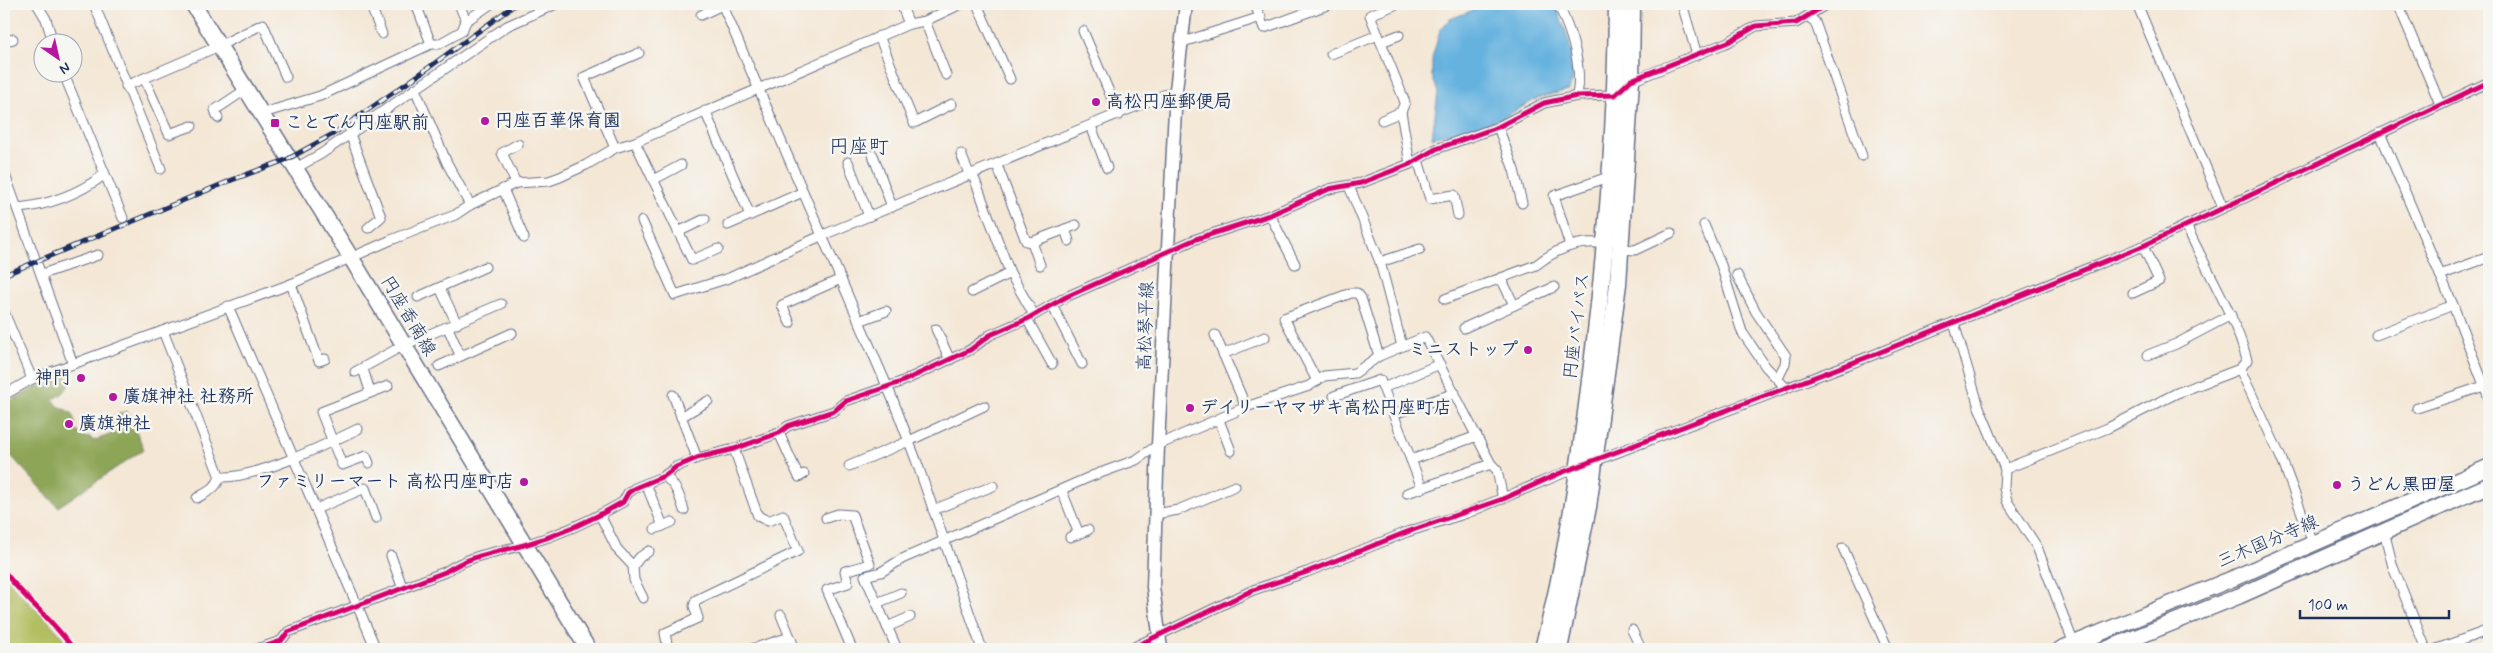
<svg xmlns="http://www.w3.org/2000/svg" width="2493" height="653" font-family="Mynerve,'Klee One',sans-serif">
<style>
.green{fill:#b2be60;stroke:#66765f}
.forest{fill:#8da556;stroke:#546a5a}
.water{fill:#66b2df;stroke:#40709e}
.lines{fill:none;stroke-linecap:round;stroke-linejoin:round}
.street-casing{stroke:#676f88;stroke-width:11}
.secondary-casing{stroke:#676f88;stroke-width:15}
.primary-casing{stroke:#676f88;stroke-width:18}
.highway-casing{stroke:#676f88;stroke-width:19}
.street{stroke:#fff;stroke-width:9}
.secondary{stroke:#fff;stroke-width:12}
.primary{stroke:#fff;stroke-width:15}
.highway{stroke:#fff;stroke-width:16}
.rail-casing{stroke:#1b2f5e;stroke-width:5}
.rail{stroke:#f6f6f2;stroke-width:3;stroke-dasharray:9;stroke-linecap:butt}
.cycleway-casing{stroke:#f6f6f2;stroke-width:8}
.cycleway{stroke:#d6006c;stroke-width:5}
.poi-dot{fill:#b5179e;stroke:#f6f6f2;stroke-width:2}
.labels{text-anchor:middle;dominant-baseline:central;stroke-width:5;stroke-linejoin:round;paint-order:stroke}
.poi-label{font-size:18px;font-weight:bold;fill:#1b2f5e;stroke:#f6f6f2;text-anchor:start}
.street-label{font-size:18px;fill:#1b2f5e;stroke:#f6f6f2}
.quarter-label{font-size:20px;fill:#1b2f5e;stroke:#f6f6f2}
</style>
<rect width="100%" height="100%" fill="#f6f6f2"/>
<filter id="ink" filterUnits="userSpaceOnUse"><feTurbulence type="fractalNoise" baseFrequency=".02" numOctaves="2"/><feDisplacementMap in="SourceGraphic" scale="10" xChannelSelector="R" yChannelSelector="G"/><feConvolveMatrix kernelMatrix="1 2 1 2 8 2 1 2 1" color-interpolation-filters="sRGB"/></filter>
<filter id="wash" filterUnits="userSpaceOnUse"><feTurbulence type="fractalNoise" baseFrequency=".0096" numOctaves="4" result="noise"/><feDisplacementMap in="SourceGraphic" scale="20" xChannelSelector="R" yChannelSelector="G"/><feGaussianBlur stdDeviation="1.12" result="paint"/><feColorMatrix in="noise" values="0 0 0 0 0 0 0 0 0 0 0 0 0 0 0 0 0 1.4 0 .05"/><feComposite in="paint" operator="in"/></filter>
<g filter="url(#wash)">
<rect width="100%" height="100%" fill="#f4e7d5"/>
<!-- green -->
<path class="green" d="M 4,575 C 23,602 53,621 71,649 L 4,649 Z"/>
<!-- forest -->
<path class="forest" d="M 67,371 L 71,380 C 67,390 63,395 53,399 L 58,406 L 72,413 L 76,426 L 75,430 L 86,438 L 90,437 L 93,441 L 112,434 L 107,418 L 127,411 L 144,449 L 58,507 L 4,448 L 4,404 Z"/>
<!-- water -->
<path class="water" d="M 1489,4 L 1555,4 C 1565,30 1581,63 1569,90 L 1538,98 L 1503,118 L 1449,137 L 1446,133 L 1432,138 L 1438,92 L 1432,76 L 1432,59 L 1440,30 L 1450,19 Z"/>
</g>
<g filter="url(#ink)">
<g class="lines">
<!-- street casing -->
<g class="street-casing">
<g id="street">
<polyline points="37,4 46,19 53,42"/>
<polyline points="94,4 161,169"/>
<polyline points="370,4 382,34"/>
<polyline points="416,4 431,44"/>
<polyline points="459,4 466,21"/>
<polyline points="722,4 893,400 916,460 982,649"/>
<polyline points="901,4 909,24"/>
<polyline points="977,4 1010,79"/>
<polyline points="1255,4 1264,28 1330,4"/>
<polyline points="1397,4 1370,15 1405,102 1401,112 1410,164"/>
<path d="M 1558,4 C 1571,32 1583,65 1577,96"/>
<polyline points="1682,4 1697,55"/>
<polyline points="2137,4 2223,208"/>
<polyline points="2398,4 2440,104"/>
<polyline points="701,15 722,5"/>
<polyline points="1809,17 1815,22 1862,156"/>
<polyline points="925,21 946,75"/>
<polyline points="1083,31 1119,115"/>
<polyline points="879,36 914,123 952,104"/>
<polyline points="4,42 13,39"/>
<polyline points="1183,42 1261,17"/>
<polyline points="1381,42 1399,35"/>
<polyline points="1331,54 1378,35"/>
<polyline points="63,72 123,218"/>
<polyline points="144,78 169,134 192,126"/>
<polyline points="1629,82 1728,42 1756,26 1796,23 1827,4"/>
<polyline points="126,86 219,46 263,24 286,77"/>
<polyline points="415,89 447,163 470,205"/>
<polyline points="705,111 750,215"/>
<polyline points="260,114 320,96 431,44 439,44 462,31 466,21 491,4"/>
<polyline points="218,118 215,110 245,90"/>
<polyline points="1382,120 1401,112"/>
<polyline points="1091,126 1107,168"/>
<polyline points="1498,127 1514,170 1522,203"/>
<polyline points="2380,133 2453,305 2489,398"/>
<polyline points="350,134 381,217 368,228"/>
<polyline points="635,142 692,260 718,249"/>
<polyline points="615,148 584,77 639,53"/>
<polyline points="961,154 970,176"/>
<polyline points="873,155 892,207"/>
<polyline points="1418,160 1430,199 1454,195 1458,215"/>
<polyline points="848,162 869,216"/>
<polyline points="997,165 1026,241 1032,242 1076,225"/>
<polyline points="294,169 321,154 507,26 556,4"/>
<polyline points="4,172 73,364"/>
<polyline points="973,175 1010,273 1034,315"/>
<polyline points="653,180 681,165"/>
<polyline points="516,183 502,153 518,144"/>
<polyline points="1349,186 1380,262 1402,346"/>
<polyline points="503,189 524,238"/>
<path d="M 18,208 C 50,205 78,194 104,175"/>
<polyline points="1270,215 1295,264"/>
<polyline points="642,221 675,295 729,278 823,235 1176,90"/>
<polyline points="728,225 803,192"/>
<polyline points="1704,225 1721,265 1742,332 1766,367 1786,388"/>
<polyline points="1065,229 1069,241"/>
<polyline points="678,232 705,219"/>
<polyline points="1032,242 1040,265"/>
<polyline points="1570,246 1554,196 1611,176"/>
<polyline points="1621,249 1635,250 1671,233"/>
<polyline points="1380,262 1420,249"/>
<polyline points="42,274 98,255"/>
<polyline points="1737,275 1756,312 1786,356 1785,364 1778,378"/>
<polyline points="2440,275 2489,257"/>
<polyline points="1501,278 1514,305"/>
<polyline points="291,284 319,361 325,359"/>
<polyline points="440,288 457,324"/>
<polyline points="972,292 1010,273"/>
<polyline points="2133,293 2159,281 2143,246"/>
<polyline points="418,297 485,267"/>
<path d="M 1445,299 L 1536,265 C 1556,249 1580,239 1606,244"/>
<polyline points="1052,305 1082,364"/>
<polyline points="228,306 376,649"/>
<polyline points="4,312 32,379"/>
<polyline points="1027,319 1052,364"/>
<polyline points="859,321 886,311"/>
<polyline points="790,323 782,305 841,279"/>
<polyline points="1954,323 1979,407 2005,469"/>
<polyline points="448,328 460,355"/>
<polyline points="1464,328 1554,287"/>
<polyline points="936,329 950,360"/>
<path d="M 163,331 L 220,477 C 255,479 325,445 358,429"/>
<polyline points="1215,335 1246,407"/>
<polyline points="2376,335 2453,305"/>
<polyline points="1223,354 1265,337"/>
<polyline points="2148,355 2176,344 2231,315"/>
<polyline points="439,366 512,333"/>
<polyline points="363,369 370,391"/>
<polyline points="2240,369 2282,460 2313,543"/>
<polyline points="355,372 404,345 501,304"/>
<polyline points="1317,381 1284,318 1351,293 1357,293 1361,298 1379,356"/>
<polyline points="1383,388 1440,364"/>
<polyline points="4,395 32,379 291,284 391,240 455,215 470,205 516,183 549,181 560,177 586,165 615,148 635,142 909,24 925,21 961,4"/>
<polyline points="673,395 697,458"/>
<polyline points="1334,396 1380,380 1422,488"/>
<polyline points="2417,408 2484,386"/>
<polyline points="1394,414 1455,393"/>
<polyline points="681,417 708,401"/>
<polyline points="1219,420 1231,451"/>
<polyline points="779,433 799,477 804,474"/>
<polyline points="1411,460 1477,436"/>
<polyline points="1592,462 1873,355 2143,246 2489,82"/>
<polyline points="369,463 366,456 342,465 321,412 388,386"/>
<polyline points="849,466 909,441 984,406"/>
<path d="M 664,476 C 676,484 680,497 684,510"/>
<polyline points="646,484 663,526"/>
<polyline points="1062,491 1079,534"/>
<polyline points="1407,493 1491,464"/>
<path d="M 197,498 C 207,492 216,489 220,477"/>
<polyline points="316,509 365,488 376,518"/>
<polyline points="933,510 993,486"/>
<polyline points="1156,514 1178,510 1235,486"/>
<polyline points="600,515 617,549 633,566"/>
<polyline points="826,518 838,514 852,515 870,564 845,571 848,583 827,590 852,649"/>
<polyline points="655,529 672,522"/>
<polyline points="2384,531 2393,567 2426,649"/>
<polyline points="1070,537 1088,530"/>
<polyline points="1843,548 1888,649"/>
<polyline points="391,556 403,589"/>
<polyline points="643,598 634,580 633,566 640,557 649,551"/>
<polyline points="877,603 901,593"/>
<polyline points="781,615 795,649"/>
<polyline points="887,627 910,617"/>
<polyline points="1632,630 1641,649"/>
<path d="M 2074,644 L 2037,547 L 2007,501 L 2004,488 L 2005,469 L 2108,428 L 2177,393 L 2240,369 L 2247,360 C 2234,313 2206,270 2186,225"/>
<path d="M 257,649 L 281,641 L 288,632 L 445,572 C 473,554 494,553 524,545 C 559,535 592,520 623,502 L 628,493 L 635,488 L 664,476 L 676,467 L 697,458 L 734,449 L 779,433 L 788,426 L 834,411 L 846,401 L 901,382 L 970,350 L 990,335 L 1027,319 L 1066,297 L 1196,239 L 1270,215 L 1329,189 L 1361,183 L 1410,164 L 1436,149 L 1498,127 L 1544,103 L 1577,96 L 1615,95 L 1618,93"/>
<polyline points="668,649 665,633 698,618 694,606 696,600 798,551 783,515 768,521 758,516 734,449"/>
<polyline points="752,649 790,637"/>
<polyline points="897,649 865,576 881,572 902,559 1092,476 1136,460 1158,445 1246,407 1309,386 1324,376 1355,373 1379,356 1425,337 1491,464 1497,470 1503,499"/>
<polyline points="1130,649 1253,590 1307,572 1407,532 1467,513 1580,466"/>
<polyline points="2437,649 2489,630"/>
</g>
</g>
<!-- secondary casing -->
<g class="secondary-casing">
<polyline id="secondary" points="1161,649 1153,587 1158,445 1176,90 1186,4"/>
</g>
<!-- primary casing -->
<g class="primary-casing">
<g id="primary">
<polyline points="193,4 353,261 588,649"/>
<polyline points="2061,649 2234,578 2489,467"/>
<polyline points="2107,649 2239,596 2489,485"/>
</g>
</g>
<!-- highway casing -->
<g class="highway-casing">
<g id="highway">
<path d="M 1543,649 C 1566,562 1579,471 1590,381 C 1606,256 1616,130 1617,4"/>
<polyline points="1559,649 1588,507 1618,284 1631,80 1632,4"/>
</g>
</g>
<!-- street -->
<use href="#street" class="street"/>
<!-- secondary -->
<use href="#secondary" class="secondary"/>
<!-- primary -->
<use href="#primary" class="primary"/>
<!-- highway -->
<use href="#highway" class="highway"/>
<!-- rail casing -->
<g class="rail-casing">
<polyline id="rail" points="4,275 232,180 288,159 333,134 413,79 516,4"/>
</g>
<!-- rail -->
<use href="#rail" class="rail"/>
<!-- cycleway casing -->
<g class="cycleway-casing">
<g id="cycleway">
<path d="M 4,571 C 24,599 54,620 73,649"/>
<path d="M 257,649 L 281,641 L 288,632 L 445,572 C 473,554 494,553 524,545 C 559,535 592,520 623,502 L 628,493 L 635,488 L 664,476 L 676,467 L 697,458 L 734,449 L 779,433 L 788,426 L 834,411 L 846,401 L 901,382 L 970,350 L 990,335 L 1027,319 L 1066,297 L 1196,239 L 1270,215 L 1329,189 L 1361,183 L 1410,164 L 1436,149 L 1498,127 L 1544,103 L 1577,96 L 1615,95 L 1631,80 L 1728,42 L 1756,26 L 1796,23 L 1827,4"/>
<polyline points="1130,649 1253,590 1307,572 1407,532 1503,499 1558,474 1873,355 2143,246 2489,82"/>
</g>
</g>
<!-- cycleway -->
<use href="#cycleway" class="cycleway"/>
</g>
</g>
<!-- markers -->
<g class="poi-dot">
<circle cx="1096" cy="102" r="5"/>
<circle cx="485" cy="121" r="5"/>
<rect x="270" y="118" width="10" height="10" rx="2.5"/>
<circle cx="1528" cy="350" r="5"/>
<circle cx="81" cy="378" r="5"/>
<circle cx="113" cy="397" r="5"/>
<circle cx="1190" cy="408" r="5"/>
<circle cx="69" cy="424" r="5"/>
<circle cx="524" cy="482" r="5"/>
<circle cx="2337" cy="485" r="5"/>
</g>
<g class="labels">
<!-- poi labels -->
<g class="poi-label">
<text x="1106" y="102">高松円座郵便局</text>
<text x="495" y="121">円座百華保育園</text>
<text x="285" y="123">ことでん円座駅前</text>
<text x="1518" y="350" text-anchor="end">ミニストップ</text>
<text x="71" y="378" text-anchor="end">神門</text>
<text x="123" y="397">廣旗神社 社務所</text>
<text x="1200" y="408">デイリーヤマザキ高松円座町店</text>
<text x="79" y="424">廣旗神社</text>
<text x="514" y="482" text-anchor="end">ファミリーマート 高松円座町店</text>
<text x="2347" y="485">うどん黒田屋</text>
</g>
<!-- street labels -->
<g class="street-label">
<text transform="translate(408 316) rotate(59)">円座香南線</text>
<text transform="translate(1146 326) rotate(-88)">高松琴平線</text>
<text transform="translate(1577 326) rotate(-83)">円座バイパス</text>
<text transform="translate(2268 542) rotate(-23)">三木国分寺線</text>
</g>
<!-- quarter labels -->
<g class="quarter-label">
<text x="859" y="147">円座町</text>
</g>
</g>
<!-- margin -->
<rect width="2493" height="653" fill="none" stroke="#f6f6f2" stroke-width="20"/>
<!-- north arrow -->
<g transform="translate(58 58) rotate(146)"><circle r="24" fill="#f6f6f2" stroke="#9ea6b7"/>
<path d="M0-4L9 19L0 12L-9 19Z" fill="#b5179e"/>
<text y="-8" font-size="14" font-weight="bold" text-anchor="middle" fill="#1b2f5e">N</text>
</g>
<!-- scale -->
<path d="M2300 610v8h149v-8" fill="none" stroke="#1b2f5e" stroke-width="2.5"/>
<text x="2308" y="610" font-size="15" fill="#1b2f5e" stroke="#f6f6f2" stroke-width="4" paint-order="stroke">100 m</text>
</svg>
